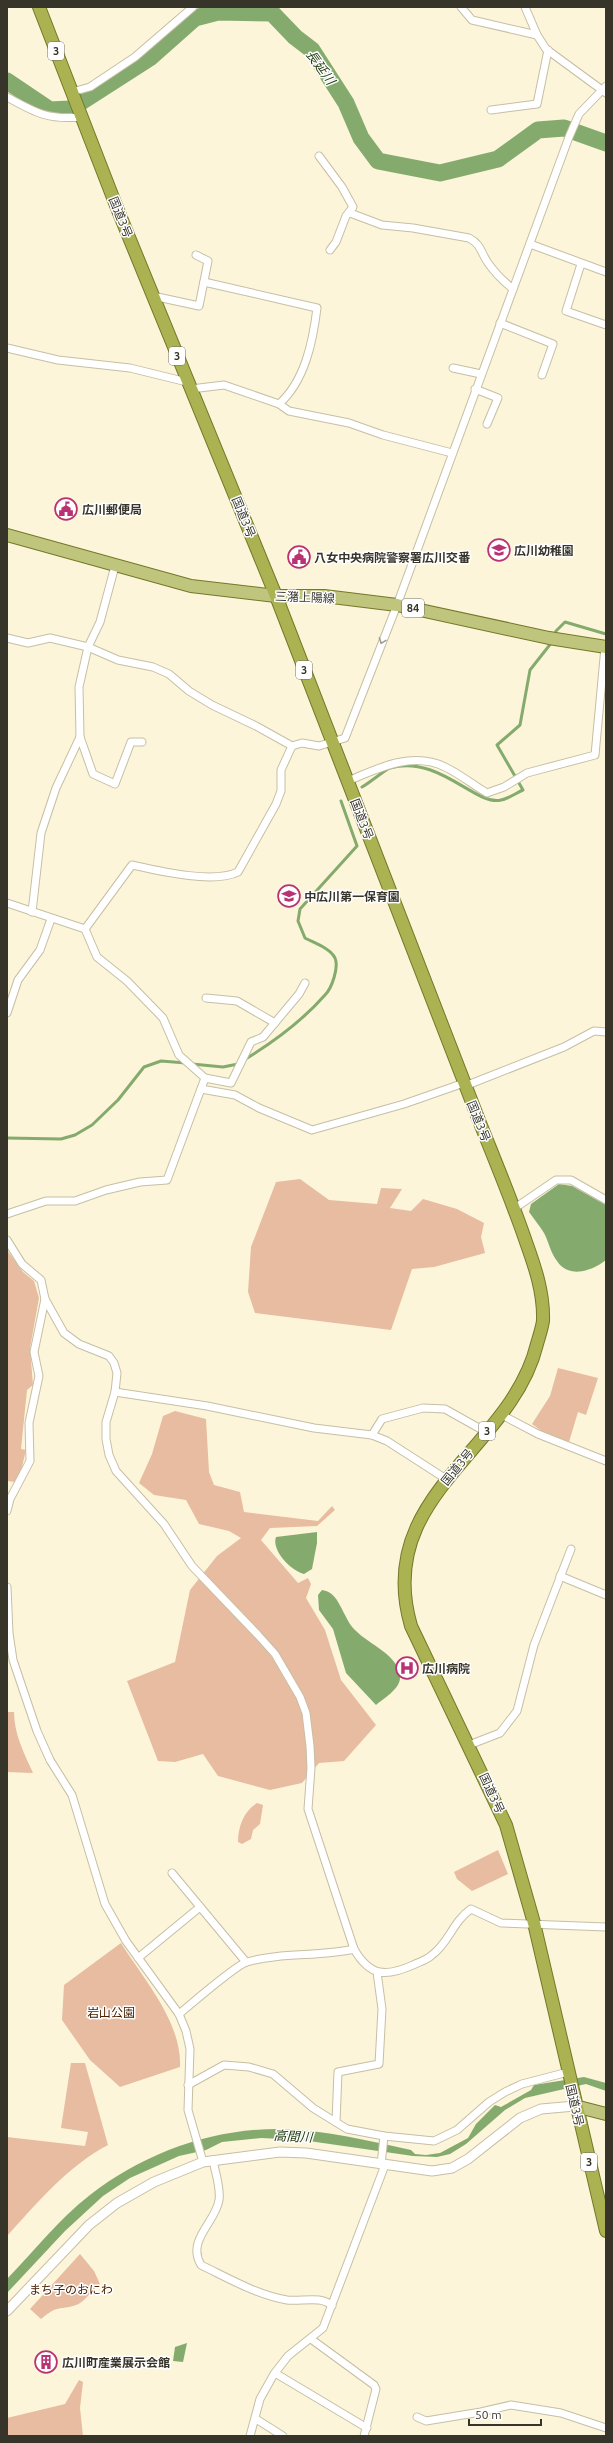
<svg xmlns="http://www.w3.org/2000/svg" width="613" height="2443" font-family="Ubuntu,'Noto Sans JP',sans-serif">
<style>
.green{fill:#e7bca0}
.water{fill:#84ab6d}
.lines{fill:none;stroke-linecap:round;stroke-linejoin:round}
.stream{stroke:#84ab6d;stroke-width:3}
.river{stroke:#84ab6d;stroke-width:17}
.minor-casing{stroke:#c6bfa5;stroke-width:9}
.tertiary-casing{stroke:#c6bfa5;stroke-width:11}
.primary-casing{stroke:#737928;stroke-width:14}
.trunk-casing{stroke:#737928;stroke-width:14}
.minor{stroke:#fff;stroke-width:7}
.tertiary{stroke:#fff;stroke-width:9}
.primary{stroke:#bfc57d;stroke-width:12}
.trunk{stroke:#aab252;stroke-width:12}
.oneway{stroke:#9b9a94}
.labels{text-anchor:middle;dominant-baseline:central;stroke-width:3;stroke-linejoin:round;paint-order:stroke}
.shield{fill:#fff;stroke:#73716a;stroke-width:1}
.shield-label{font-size:11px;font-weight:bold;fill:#37342a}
.street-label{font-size:12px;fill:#37342a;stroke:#fff}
.poi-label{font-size:12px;font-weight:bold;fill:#37342a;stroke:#fff;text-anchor:start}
.park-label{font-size:12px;fill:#492100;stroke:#fff}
.water-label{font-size:13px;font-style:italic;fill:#243d11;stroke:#fff}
</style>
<rect width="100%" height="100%" fill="#fcf5d9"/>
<!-- green -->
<g class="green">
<polygon points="300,1179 329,1200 377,1204 381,1188 402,1189 390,1208 411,1211 423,1199 457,1209 484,1223 481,1237 485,1253 434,1267 412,1269 391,1330 255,1313 248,1292 251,1247 276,1182"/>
<polygon points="7,1250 23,1272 34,1281 39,1298 30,1348 33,1385 27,1390 21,1449 26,1450 21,1471 15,1482 7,1481"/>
<polygon points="558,1368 598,1378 586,1415 578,1412 569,1442 543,1432 532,1424 550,1396"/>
<polygon points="175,1411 206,1419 209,1472 214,1485 240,1492 244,1512 318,1521 332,1506 335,1510 317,1526 270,1528 261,1540 298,1583 308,1578 311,1584 306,1598 325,1630 341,1680 376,1725 344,1761 319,1763 302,1783 270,1790 218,1776 203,1754 175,1762 158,1761 127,1681 175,1662 190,1590 217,1556 241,1538 229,1531 199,1524 186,1500 154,1495 139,1483 152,1454 163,1416"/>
<path d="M 7,1712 L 14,1712 C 14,1734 24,1753 33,1773 L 7,1772 Z"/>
<path d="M 257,1803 L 263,1805 L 260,1824 L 253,1830 L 251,1839 L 242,1844 L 238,1842 C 238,1826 244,1811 257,1803 Z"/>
<polygon points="498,1850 508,1874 472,1891 457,1879 454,1872"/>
<path d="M 121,1943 C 144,1980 182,2022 180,2067 L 120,2087 L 90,2060 L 62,2020 L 64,1985 Z"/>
<path d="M 71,2063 L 85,2063 L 108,2145 C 68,2166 37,2203 7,2236 L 7,2137 L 85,2146 L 88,2132 L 61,2128 Z"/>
<path d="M 80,2254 L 94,2271 L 100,2284 C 92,2290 85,2302 76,2305 C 58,2311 59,2304 41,2319 L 30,2309 Z"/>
<polygon points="79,2380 83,2382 80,2408 83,2436 7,2436 7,2418 65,2404"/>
</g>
<!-- water -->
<g class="water">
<path d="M 559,1184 L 572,1186 L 606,1205 L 606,1260 C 592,1271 569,1279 557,1261 C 550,1252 549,1242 544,1233 C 539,1225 534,1219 529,1212 L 531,1204 Z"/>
<path d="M 317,1532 L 317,1543 L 312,1569 L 304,1574 C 291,1571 271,1550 276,1537 Z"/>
<path d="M 322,1590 C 340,1592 342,1617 355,1630 C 368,1644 401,1656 400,1678 C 400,1689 383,1699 376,1705 L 346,1673 L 333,1629 L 319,1610 L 318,1595 Z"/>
<path d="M 584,2077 L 606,2083 L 606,2091 L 586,2084 L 525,2098 L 505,2110 L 466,2144 L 450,2154 L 437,2157 L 413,2156 L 302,2140 L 261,2138 L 222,2142 L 206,2150 L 179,2156 L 130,2178 L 103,2196 L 65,2231 L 7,2293 L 7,2279 C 34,2251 59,2219 90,2195 C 144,2153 213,2128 282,2129 C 326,2130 369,2141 411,2150 L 415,2154 L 426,2155 L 440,2153 L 468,2138 L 476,2124 L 495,2105 L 501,2107 L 531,2090 L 534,2085 Z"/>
<polygon points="187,2343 183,2362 173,2361 175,2347"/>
</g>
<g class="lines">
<!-- stream -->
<g class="stream">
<polyline points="554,637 556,631 565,622 606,634"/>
<path d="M 362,787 C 368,784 386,769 390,768 C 438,754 477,807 501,800 C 508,799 516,793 523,790 L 497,745 L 520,725 L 530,670 L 552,642"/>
<path d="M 244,1060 C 272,1043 303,1020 325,995 C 332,988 339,967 335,958 C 330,948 314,943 305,938 L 298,921 L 300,909 L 357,846 L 341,801"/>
<polyline points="192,1064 223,1067 238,1064"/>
<polyline points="7,1138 61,1139 75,1135 92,1125 118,1100 144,1067 161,1061 186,1063"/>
</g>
<!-- river -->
<polyline class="river" points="7,81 50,110 70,109 151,57 195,18 218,12 272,13 295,37 312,50 346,103 361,138 378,161 440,173 498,159 538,130 564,128 606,143"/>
<!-- minor casing -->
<g class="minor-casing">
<g id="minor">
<polyline points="461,7 472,20 537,35"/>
<polyline points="525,7 537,35 546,49 606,93"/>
<polyline points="72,92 90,87 135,57 193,7"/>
<path d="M 7,97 C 36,113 48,120 81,117"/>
<polyline points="491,110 537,104 548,50"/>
<polyline points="319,156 342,187 353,207 346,216 336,242 330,250"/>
<path d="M 350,213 L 382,225 L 413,228 L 469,238 C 481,244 481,253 488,263 C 495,273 503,281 513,289"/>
<polyline points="530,244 606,272"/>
<polyline points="581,264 566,311 606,325"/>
<path d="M 204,282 L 317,308 C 313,341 305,381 279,404"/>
<polyline points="153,296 199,306 208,261 196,255"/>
<polyline points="500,323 553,344 542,375"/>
<polyline points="7,348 58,360 130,368 187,382"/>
<polyline points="453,368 481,374"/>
<polyline points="191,389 224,385 279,404 289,411 349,423 383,435 452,453"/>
<polyline points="475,389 498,398 487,424"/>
<polyline points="7,638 28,643 50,638 88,647 118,660 153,667 169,674 189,691 212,705 256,726 292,746"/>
<polyline points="80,737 93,774 115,784 131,742 142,742"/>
<path d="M 348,781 C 378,768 413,751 445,767 C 460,774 473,785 487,793 L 504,787 L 527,773 L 595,755 L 605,647"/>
<polyline points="7,903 85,929 97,957 127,981 163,1018 179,1055 205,1078 231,1083 251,1042 263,1037 299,994 305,983"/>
<polyline points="32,912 41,833 56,788 80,737 79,687 88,647 100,622 115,566"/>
<path d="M 85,929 L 132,865 C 159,871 213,884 238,872 L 276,804 L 281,791 L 281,770 L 292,746 L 302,743 L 319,746 L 345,738 L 397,605 L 569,137 L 579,114 L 606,86"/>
<polyline points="206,998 237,1001 275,1023"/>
<polyline points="7,1013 18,980 40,950 51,919"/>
<polyline points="465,1086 564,1047 594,1031 606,1032"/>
<polyline points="201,1089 235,1095 259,1108 312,1130 404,1104 464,1083"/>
<polyline points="515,1208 556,1180 571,1180 606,1200"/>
<polyline points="7,1214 46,1201 75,1201 106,1190 140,1182 167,1180 205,1078"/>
<path d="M 7,1240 L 22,1264 L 41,1280 L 45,1299 L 64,1333 L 79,1344 L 109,1356 L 114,1363 L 117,1373 L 115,1392 L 106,1422 L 106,1439 L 109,1455 L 116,1471 L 164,1524 L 192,1566 L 258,1635 L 275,1654 L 300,1697 L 306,1713 L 310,1746 L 311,1768 L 308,1809 L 354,1949 C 370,1977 386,1977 413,1965 C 419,1962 427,1960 432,1955 C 449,1943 453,1921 471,1909 L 501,1923 L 606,1927"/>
<polyline points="115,1392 207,1406 314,1428 372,1435 387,1441 446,1479"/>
<polyline points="500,1414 538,1434 606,1461"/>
<polyline points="372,1435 382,1419 423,1408 445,1409 486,1432"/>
<polyline points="7,1511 10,1499 30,1461 29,1423 39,1376 34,1352 45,1299"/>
<polyline points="560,1576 606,1595"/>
<polyline points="7,1587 9,1633 13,1660 37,1731 50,1760 72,1795 105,1904 126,1941 179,2014 186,2031 190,2049 188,2110 203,2162"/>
<polyline points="469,1745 500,1733 517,1711 534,1645 571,1549"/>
<polyline points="172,1873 246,1962"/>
<polyline points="138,1958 200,1907"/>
<path d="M 179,2014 C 190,2005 237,1964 247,1962 C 282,1952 319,1957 354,1949"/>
<polyline points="188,2085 224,2065 249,2067 273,2074 313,2108 347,2129 384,2136 434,2141 457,2130 489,2102 505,2092 522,2084 568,2072"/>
<polyline points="336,2122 338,2072 379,2064 382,2009 377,1972"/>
<path d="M 213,2160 C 215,2172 221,2188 219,2200 C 216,2222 186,2240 201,2265 C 228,2278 257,2295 287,2300 C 301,2302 322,2295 332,2306"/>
<polyline points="381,2165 384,2136"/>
<polyline points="311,2339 374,2385 376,2389 364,2436"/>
<polyline points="275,2373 367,2428"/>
<polyline points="417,2417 426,2421 481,2412 511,2405 561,2413 606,2428"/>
<polyline points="256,2419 283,2436"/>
<polyline points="250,2436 260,2399 274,2374 288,2356 323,2328 385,2165"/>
</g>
</g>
<!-- tertiary casing -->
<g class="tertiary-casing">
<polyline id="tertiary" points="7,2311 89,2225 117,2203 154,2182 203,2162 280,2152 306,2153 432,2171 452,2168 468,2159 520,2118 541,2109 575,2106"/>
</g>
<!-- primary casing -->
<g class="primary-casing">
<g id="primary">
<polyline points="7,535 191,586 276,596 324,596 397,605 549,638 606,647"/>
<polyline points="575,2106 606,2114"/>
</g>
</g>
<!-- trunk casing -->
<g class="trunk-casing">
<path id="trunk" d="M 39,7 L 117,208 L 276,596 L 480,1123 C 496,1163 512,1201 526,1242 C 535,1267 544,1293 543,1321 C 542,1328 539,1337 537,1344 C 511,1451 373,1495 411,1626 L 506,1825 L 534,1923 L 606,2231"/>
</g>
<!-- minor -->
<use href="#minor" class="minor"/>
<!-- tertiary -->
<use href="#tertiary" class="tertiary"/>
<!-- primary -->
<use href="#primary" class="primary"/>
<!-- trunk -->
<use href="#trunk" class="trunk"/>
</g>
<!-- one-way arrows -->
<defs><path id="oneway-chevron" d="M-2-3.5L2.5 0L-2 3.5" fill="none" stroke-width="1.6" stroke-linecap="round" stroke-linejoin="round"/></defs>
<use class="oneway" href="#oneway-chevron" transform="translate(382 641) rotate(111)"/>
<!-- icons -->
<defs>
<g id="civic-ring" transform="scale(1.15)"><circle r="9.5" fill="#fff" stroke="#b93374" stroke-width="1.5"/><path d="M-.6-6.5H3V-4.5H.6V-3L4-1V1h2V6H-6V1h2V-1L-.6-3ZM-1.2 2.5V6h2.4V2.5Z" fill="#b93374"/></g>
<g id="school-ring" transform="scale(1.15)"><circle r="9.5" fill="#fff" stroke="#b93374" stroke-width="1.5"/><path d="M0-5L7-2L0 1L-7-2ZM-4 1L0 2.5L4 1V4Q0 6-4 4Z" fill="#b93374"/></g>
<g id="hospital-ring" transform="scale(1.15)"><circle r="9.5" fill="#fff" stroke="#b93374" stroke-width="1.5"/><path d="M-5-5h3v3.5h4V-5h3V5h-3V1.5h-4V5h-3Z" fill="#b93374"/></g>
<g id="building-ring" transform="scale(1.15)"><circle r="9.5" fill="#fff" stroke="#b93374" stroke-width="1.5"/><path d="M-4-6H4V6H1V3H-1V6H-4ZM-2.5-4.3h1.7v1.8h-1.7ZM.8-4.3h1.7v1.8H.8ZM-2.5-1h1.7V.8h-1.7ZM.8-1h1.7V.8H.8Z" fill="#b93374"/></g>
</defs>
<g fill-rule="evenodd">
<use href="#civic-ring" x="66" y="509"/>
<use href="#school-ring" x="499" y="550"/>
<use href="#civic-ring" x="299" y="557"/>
<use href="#school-ring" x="289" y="896"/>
<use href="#hospital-ring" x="407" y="1668"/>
<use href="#building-ring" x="46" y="2362"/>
</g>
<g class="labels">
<!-- shield labels -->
<g class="shield">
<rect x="48" y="42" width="16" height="18" rx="3"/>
<rect x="169" y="347" width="16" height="18" rx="3"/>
<rect x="402" y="599" width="22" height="18" rx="3"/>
<rect x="296" y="661" width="16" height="18" rx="3"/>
<rect x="479" y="1422" width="16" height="18" rx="3"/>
<rect x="581" y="2153" width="16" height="18" rx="3"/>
</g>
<g class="shield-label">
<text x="56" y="51">3</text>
<text x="177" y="356">3</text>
<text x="413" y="608">84</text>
<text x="304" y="670">3</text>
<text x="487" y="1431">3</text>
<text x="589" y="2162">3</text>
</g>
<!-- street labels -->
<g class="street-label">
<text transform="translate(121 217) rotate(68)">国道3号</text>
<text transform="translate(244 517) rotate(68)">国道3号</text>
<text transform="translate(305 597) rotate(2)">三潴上陽線</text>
<text transform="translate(362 819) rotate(69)">国道3号</text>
<text transform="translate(479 1121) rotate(68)">国道3号</text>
<text transform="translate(457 1467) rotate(-51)">国道3号</text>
<text transform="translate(492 1793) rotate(65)">国道3号</text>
<text transform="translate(575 2105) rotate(77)">国道3号</text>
</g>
<!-- poi labels -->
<g class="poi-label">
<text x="82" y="509">広川郵便局</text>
<text x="514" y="550">広川幼稚園</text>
<text x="314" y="557">八女中央病院警察署広川交番</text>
<text x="304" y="896">中広川第一保育園</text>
<text x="422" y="1668">広川病院</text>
<text x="62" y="2362">広川町産業展示会館</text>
</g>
<!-- park labels -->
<g class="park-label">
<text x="111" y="2012">岩山公園</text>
<text x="71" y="2289">まち子のおにわ</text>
</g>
<!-- water labels -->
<g class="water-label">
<text transform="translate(321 67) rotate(54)">長延川</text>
<text transform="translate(293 2136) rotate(3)">高間川</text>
</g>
</g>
<!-- border -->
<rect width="613" height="2443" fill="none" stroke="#37342a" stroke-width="16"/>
<!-- scale -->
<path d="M469 2419v6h72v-6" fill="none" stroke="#37342a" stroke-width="2"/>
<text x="475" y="2419" font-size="12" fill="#37342a" stroke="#ffffff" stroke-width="3" paint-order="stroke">50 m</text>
</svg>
